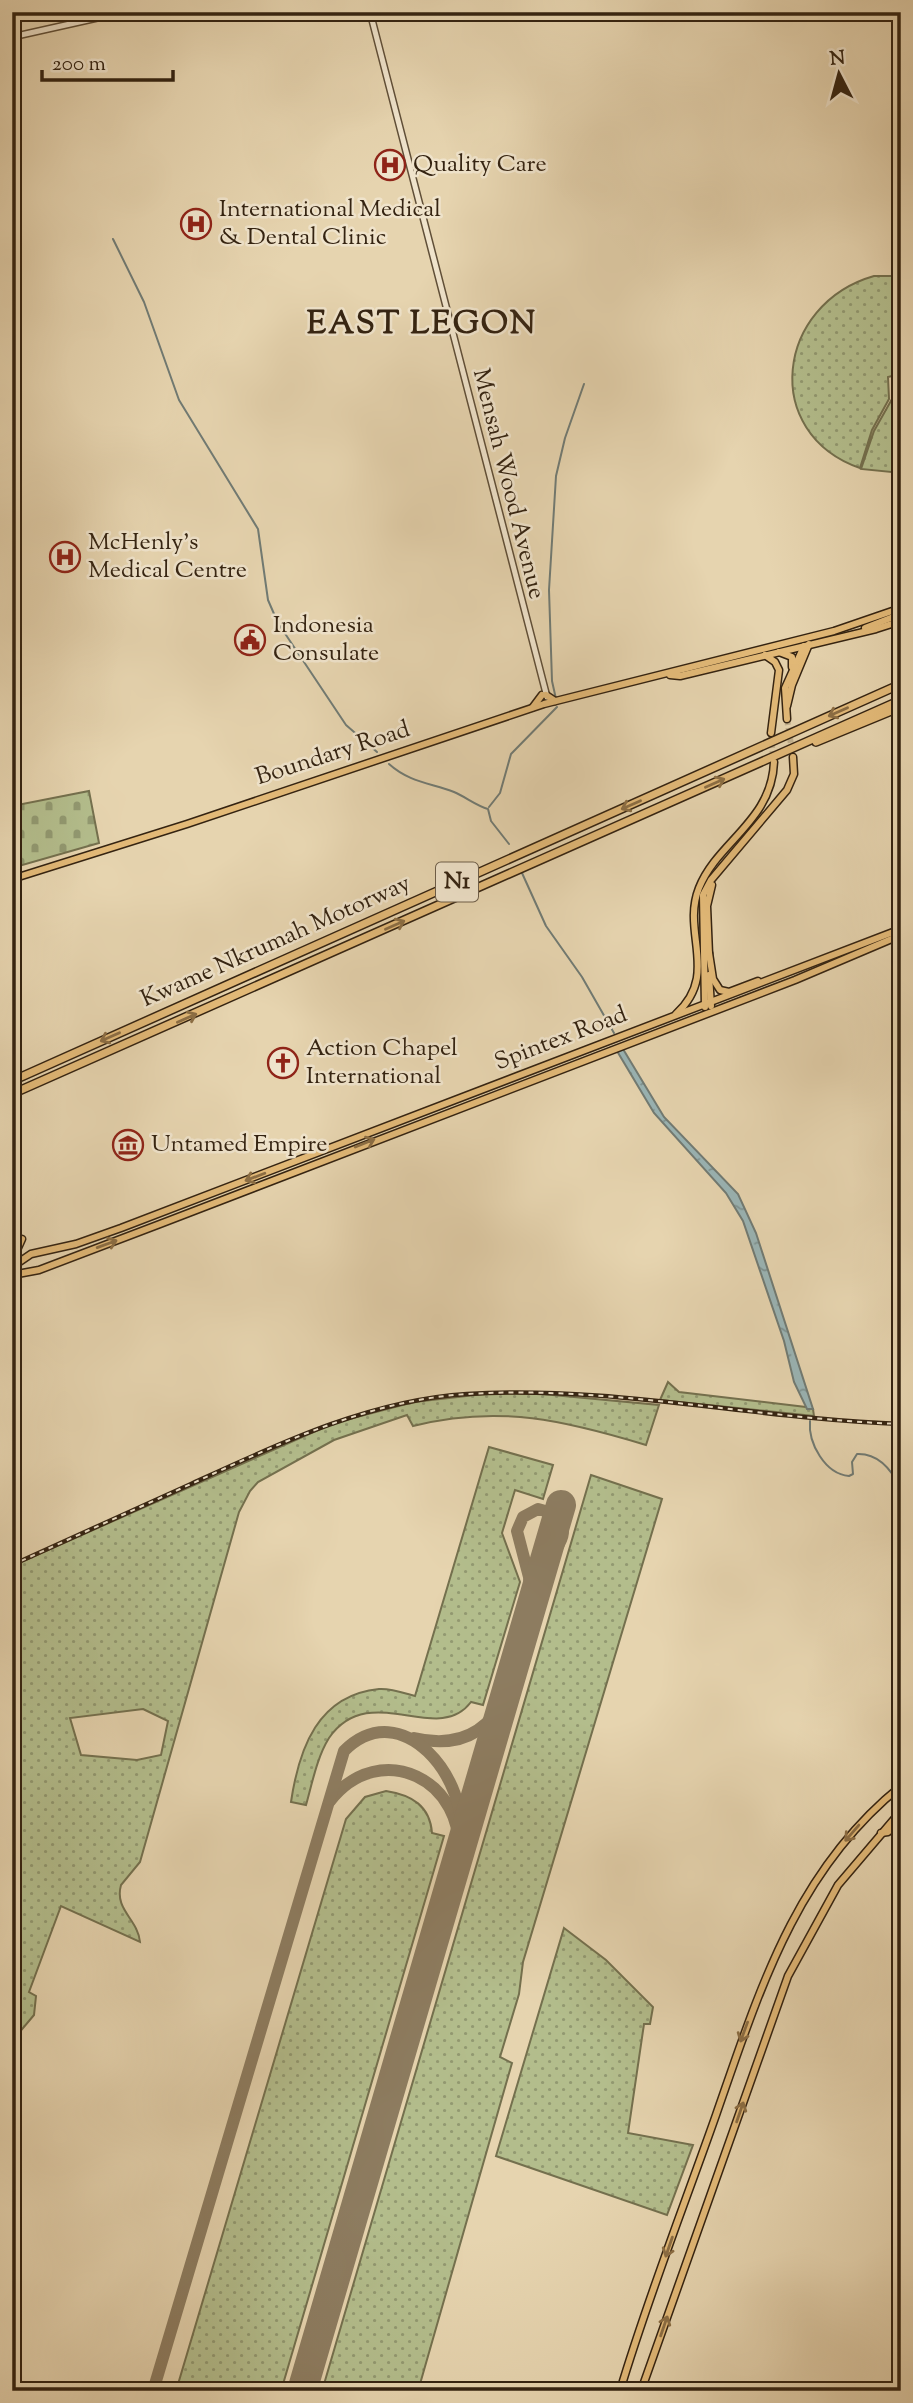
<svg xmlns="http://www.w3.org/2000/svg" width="913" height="2403" font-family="'Sorts Mill Goudy',serif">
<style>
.grass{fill:url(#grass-dots);stroke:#74704e;stroke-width:2;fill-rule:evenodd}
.cemetery{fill:url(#cemetery-stones);stroke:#74704e;stroke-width:2}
.water{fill:url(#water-ripples);stroke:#717b74;stroke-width:2}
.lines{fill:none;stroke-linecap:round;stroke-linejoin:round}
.stream{stroke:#717b74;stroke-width:2}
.taxiway{stroke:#8d7c60;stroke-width:12}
.runway{stroke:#8d7c60;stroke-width:30}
.major-tunnel{stroke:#c2b18f;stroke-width:6;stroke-dasharray:6 3;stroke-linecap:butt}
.minor-casing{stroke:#604f38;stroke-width:8}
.major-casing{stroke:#342311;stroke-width:9}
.highway-casing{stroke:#342311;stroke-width:10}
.minor{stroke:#efe3cb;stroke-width:5}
.major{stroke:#e3ba78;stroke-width:6}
.highway{stroke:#e3ba78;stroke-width:7}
.rail-casing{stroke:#342311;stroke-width:4.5}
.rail{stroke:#efe3cb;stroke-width:2;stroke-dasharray:5;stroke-linecap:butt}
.oneway{stroke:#8c6e44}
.labels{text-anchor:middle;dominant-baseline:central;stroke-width:5;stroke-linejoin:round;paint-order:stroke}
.shield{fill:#efe3cb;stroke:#6c5d49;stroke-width:2}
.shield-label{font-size:23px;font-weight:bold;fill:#342311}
.poi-label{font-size:24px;fill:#342311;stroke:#efe3cb;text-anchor:start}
.street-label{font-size:24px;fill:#342311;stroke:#efe3cb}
.district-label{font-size:32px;font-weight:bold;letter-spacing:2px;fill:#342311;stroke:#efe3cb}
</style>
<defs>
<pattern id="grass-dots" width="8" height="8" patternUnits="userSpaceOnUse" patternTransform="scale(1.75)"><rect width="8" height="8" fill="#b3bd8c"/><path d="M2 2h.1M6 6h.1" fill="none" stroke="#929971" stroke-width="1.8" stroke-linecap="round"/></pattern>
<pattern id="cemetery-stones" width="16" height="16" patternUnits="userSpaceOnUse" patternTransform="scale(1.75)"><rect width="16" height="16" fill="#b3bd8c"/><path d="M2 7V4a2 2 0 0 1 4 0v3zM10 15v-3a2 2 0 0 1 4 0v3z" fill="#929971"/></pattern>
<pattern id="water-ripples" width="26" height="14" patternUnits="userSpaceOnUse" patternTransform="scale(1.75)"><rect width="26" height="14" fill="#9ab5b6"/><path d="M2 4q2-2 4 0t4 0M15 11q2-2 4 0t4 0" fill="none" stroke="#7e9393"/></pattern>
</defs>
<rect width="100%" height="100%" fill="#e6d4af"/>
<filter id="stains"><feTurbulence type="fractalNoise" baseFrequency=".00286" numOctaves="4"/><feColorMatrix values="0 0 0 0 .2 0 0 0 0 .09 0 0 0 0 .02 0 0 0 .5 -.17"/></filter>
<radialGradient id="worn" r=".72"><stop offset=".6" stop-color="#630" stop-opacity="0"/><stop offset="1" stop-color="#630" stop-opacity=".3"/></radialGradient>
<!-- grass -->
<g class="grass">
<path d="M 874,276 L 901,276 L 901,473 L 861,469 L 874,431 L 892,399 L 892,383 L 897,380 L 896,375 L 888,377 L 889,399 L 872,430 L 860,468 C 760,433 776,304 874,276 Z"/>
<polygon points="668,1382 679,1392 806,1407 813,1409 814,1416 660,1400"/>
<path d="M 493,1393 L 542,1394 L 659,1405 L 646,1445 C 567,1421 499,1404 413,1426 L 407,1415 L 334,1440 L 258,1482 L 250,1491 L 239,1512 L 140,1862 L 121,1885 C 114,1910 138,1919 140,1942 L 61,1906 L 29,1992 L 36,1996 L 34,2015 L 13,2040 L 12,1566 L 334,1423 L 414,1402 ZM 143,1709 L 168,1721 L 161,1755 L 137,1760 L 81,1755 L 70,1718 Z"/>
<path d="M 489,1447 L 553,1465 L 543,1499 L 515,1490 L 502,1533 L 520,1582 L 483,1705 L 471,1702 C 437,1747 370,1679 329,1738 C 317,1757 312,1784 306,1805 L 291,1802 C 299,1748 318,1695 379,1689 C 390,1688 404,1693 415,1696 Z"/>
<polygon points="591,1475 662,1499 523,1962 519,1994 500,2057 512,2063 418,2391 322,2391"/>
<path d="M 386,1791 C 412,1795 430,1806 432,1833 L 444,1836 L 281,2391 L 176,2391 L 346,1819 L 365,1797 Z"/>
<polygon points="564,1928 606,1960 653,2007 650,2024 644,2024 628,2133 693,2145 667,2215 496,2156"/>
</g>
<!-- cemetery -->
<polygon class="cemetery" points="89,791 99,843 12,868 12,806"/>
<!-- water -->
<polygon class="water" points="623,1049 664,1117 738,1194 756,1233 813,1409 807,1409 794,1382 784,1341 743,1221 726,1193 654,1113 617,1051"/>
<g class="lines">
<!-- stream -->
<g class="stream">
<polyline points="113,239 144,302 179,400 258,529 268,600 278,623 346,725 377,752"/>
<polyline points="556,699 552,681 549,590 556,476 565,438 584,384"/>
<path d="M 389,764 C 409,782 430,783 454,792 C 466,797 475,805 488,809 L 491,821 L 509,844"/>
<polyline points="489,807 500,793 511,754 557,707"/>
<polyline points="522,873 546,926 582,977 614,1033"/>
<path d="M 810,1421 C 808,1443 825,1474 849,1476 L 853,1474 L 852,1462 L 857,1454 C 879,1453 892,1470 901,1489"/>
</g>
<!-- taxiway -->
<g class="taxiway">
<path d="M 531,1610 L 529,1577 L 517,1531 L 523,1517 L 538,1509 L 556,1514 C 574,1536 553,1550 542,1570"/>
<path d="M 414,1738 C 456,1748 487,1735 506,1696"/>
<path d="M 330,1801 C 380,1737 468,1780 458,1859"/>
<path d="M 153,2391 L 344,1751 C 402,1693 471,1781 460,1841"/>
</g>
<!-- runway -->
<polyline class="runway" points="302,2391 561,1505"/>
<!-- major-tunnel -->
<g class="major-tunnel">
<polyline points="787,719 793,757"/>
<polyline points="771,733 773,759"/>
</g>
<!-- minor casing -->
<g class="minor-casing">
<g id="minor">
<polyline points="370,12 547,697"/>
<polyline points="12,37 124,12"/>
</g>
</g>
<!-- major casing -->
<g class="major-casing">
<g id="major">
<polyline points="865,628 901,614"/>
<polyline points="779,652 792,657 792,667"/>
<polyline points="765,655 775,662 779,670 771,733"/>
<polyline points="670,675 680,676 876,629 901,621"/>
<polyline points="546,695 555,701"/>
<polyline points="787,706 792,685 809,644"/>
<polyline points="533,707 542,695"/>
<polyline points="787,719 785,688 804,646"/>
<polyline points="12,879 187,824 544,704 834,631 901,608"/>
<polyline points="709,953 713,979 720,990 729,992 758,981"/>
<polyline points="709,954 707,906 712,885"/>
<polyline points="709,975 711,1006"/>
<polyline points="705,1007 703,895 711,880 787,790 794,774 793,757"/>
<path d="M 676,1014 C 720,974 681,933 699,888 C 717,842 772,821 774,762"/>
<polyline points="12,1261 22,1239"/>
<polyline points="12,1267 31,1254 76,1244 121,1228 901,929"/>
<polyline points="12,1275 39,1270 160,1224 795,980 901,935"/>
<polyline points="881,1833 888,1832 901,1818"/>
<path d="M 620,2391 C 648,2297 684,2206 716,2115 C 759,1992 795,1871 901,1786"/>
<polyline points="641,2391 788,1976 838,1885 901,1811"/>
</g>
</g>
<!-- highway casing -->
<g class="highway-casing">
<g id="highway">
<polyline points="816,742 901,707"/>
<polyline points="12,1081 901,684"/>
<polyline points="12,1094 901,700"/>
</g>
</g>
<!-- minor -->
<use href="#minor" class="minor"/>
<!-- major -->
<use href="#major" class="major"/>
<!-- highway -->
<use href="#highway" class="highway"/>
<!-- rail casing -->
<g class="rail-casing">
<path id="rail" d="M 12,1565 C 72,1538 131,1511 191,1484 C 278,1444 370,1400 467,1394 C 612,1385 756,1419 901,1424"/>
</g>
<!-- rail -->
<use href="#rail" class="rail"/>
</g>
<!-- one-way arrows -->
<defs><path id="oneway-shaft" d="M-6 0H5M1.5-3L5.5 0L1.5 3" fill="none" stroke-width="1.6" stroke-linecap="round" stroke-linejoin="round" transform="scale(1.75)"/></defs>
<g class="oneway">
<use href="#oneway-shaft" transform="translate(838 712) rotate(156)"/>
<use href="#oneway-shaft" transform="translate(715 783) rotate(-24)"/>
<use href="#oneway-shaft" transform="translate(631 805) rotate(156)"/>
<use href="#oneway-shaft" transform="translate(395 925) rotate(-24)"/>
<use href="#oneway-shaft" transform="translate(187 1018) rotate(-24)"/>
<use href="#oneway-shaft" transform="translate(110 1037) rotate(156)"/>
<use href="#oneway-shaft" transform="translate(365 1143) rotate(-22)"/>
<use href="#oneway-shaft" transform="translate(255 1177) rotate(159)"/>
<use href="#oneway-shaft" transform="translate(107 1244) rotate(-20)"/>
<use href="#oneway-shaft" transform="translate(852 1833) rotate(131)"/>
<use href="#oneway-shaft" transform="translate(744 2032) rotate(110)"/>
<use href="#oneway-shaft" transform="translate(740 2112) rotate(-71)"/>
<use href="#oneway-shaft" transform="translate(669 2247) rotate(109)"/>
<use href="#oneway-shaft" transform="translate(664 2326) rotate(-71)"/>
</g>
<!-- icons -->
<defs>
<g id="hospital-ring" transform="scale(1.575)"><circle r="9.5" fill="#efe3cb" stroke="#8f2418" stroke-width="1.5"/><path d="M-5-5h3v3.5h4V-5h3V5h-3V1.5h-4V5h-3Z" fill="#8f2418"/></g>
<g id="civic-ring" transform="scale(1.575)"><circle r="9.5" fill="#efe3cb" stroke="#8f2418" stroke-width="1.5"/><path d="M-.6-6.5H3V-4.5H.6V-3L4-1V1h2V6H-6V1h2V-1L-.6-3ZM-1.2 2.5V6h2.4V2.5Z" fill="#8f2418"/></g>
<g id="church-ring" transform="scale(1.575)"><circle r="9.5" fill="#efe3cb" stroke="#8f2418" stroke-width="1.5"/><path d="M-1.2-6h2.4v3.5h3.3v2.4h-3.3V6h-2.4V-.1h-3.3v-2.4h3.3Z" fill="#8f2418"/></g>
<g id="museum-ring" transform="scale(1.575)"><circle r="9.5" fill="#efe3cb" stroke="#8f2418" stroke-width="1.5"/><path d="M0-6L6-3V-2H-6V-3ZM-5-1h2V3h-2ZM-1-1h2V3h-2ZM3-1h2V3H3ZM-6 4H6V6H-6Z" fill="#8f2418"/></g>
</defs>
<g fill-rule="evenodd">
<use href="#hospital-ring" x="390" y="165"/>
<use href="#hospital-ring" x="196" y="224"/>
<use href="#hospital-ring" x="65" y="557"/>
<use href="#civic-ring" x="250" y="640"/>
<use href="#church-ring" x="283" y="1063"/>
<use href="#museum-ring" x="128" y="1145"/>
</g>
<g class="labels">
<!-- shield labels -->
<rect class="shield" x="436" y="862.5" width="42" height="39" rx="5"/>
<g class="shield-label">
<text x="457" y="882">N1</text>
</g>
<!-- poi labels -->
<g class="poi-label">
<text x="413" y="165">Quality Care</text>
<text x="219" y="210">International Medical<tspan x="219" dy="28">&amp; Dental Clinic</tspan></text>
<text x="88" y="543">McHenly's<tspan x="88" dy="28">Medical Centre</tspan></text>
<text x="273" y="626">Indonesia<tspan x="273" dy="28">Consulate</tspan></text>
<text x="306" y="1049">Action Chapel<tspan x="306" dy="28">International</tspan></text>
<text x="151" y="1145">Untamed Empire</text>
</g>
<!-- street labels -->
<g class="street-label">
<text transform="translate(508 484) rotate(76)">Mensah Wood Avenue</text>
<text transform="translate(333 754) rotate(-18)">Boundary Road</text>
<text transform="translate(276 942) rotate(-24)">Kwame Nkrumah Motorway</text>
<text transform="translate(561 1039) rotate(-21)">Spintex Road</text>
</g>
<!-- district labels -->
<g class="district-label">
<text x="422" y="325">EAST LEGON</text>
</g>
</g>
<!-- margin -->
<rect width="913" height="2403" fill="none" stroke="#e6d4af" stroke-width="42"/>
<rect x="14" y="14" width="885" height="2375" fill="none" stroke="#342311" stroke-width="3.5"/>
<rect x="21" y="21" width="871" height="2361" fill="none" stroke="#342311" stroke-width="2"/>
<!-- north arrow -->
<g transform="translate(839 74) rotate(354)" stroke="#efe3cb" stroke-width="5" paint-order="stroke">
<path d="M0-5L12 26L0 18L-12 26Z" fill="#342311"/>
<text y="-10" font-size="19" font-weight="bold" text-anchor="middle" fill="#342311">N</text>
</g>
<!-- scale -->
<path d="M42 70v10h131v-10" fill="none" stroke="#342311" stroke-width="3.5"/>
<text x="52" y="70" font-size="21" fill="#342311" stroke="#efe3cb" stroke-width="5" paint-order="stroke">200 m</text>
<rect width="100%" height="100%" filter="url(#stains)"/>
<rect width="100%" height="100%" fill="url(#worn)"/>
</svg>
